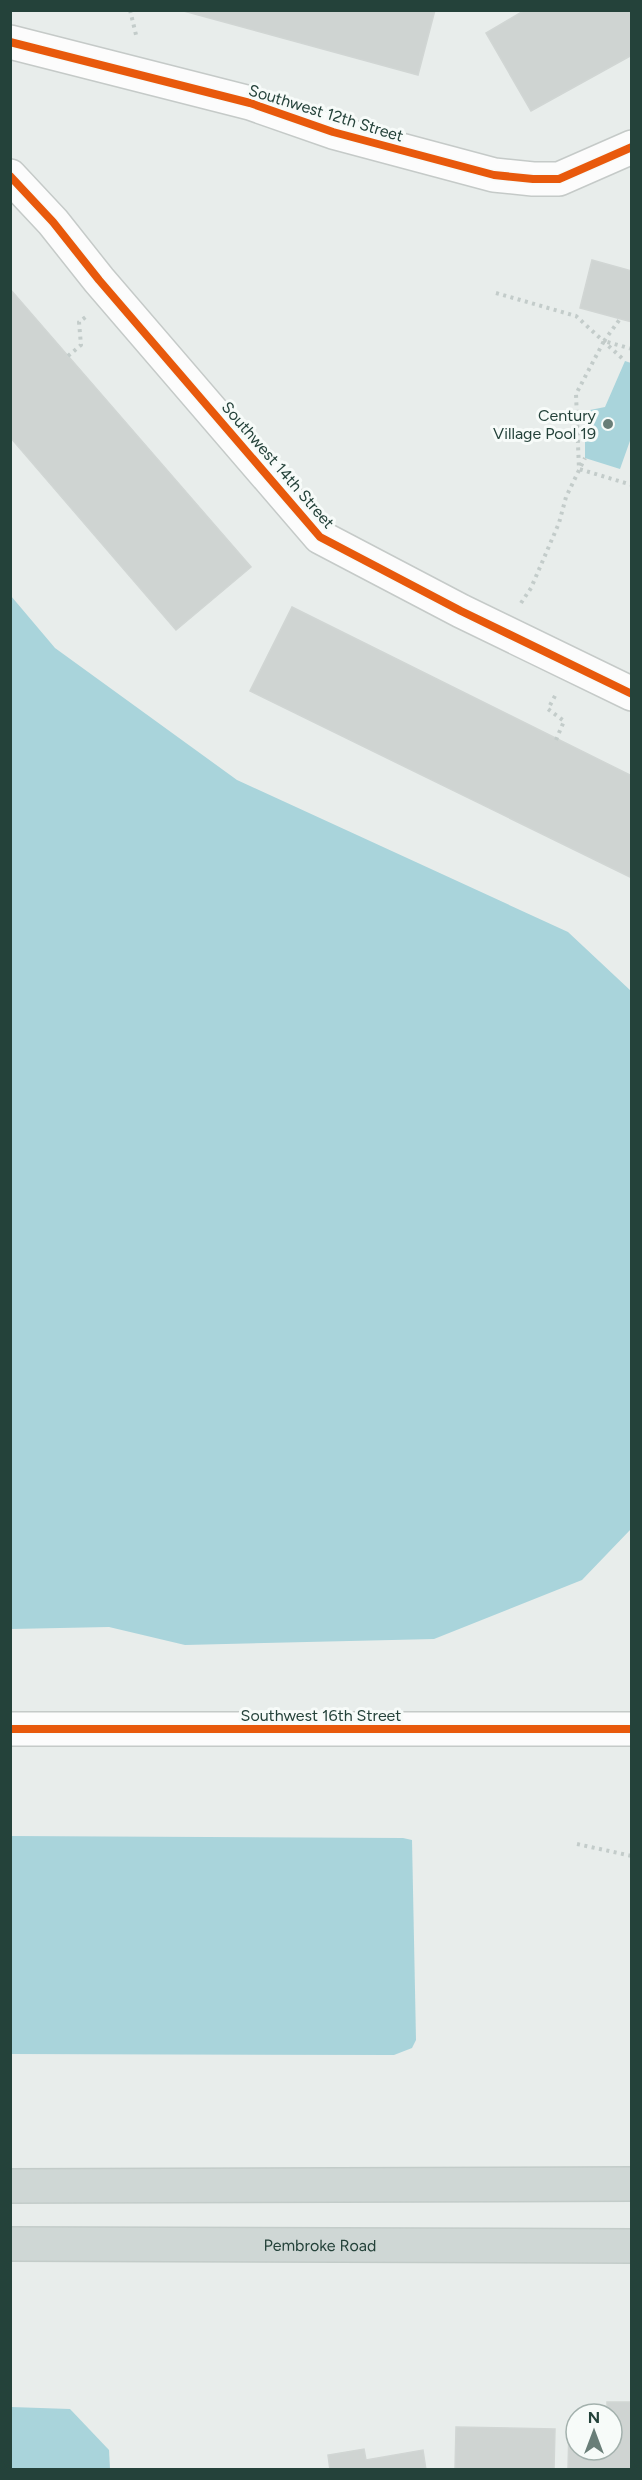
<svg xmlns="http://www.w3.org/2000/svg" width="642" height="2480" font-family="Figtree,sans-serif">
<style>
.water{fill:#a9d4db}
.building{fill:#cfd4d2;stroke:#d1d6d4;stroke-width:1.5}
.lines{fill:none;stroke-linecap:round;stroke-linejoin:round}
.minor-casing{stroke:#c5cac8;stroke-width:36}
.major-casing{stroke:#c3ccc9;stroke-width:36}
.path{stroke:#c3ccca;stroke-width:4;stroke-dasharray:3 4.5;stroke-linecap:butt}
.minor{stroke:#fcfcfc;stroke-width:33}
.major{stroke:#cfd7d5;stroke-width:33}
.cycleway-casing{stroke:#f7fbf9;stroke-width:11}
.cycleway{stroke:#e8590c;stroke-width:8}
.poi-dot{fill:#697e78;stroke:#f7fbf9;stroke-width:2}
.labels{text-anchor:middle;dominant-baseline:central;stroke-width:6;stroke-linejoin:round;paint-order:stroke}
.street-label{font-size:16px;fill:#24423a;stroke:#f7fbf9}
.poi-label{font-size:16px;fill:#24423a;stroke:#f7fbf9;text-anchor:end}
</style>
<rect width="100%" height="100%" fill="#e8edeb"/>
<!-- water -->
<g class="water">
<polygon points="625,361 631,363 631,438 620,469 585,458 585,411 605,407"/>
<polygon points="11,596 55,648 237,780 568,932 631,991 631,1529 582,1580 434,1639 185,1645 109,1627 11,1629"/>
<polygon points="11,1836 403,1838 412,1840 416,2040 412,2048 394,2055 11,2054"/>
<polygon points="11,2407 70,2409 109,2450 110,2469 11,2469"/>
</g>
<!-- building -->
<g class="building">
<polygon points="180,10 435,10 418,75"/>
<polygon points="525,10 632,10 632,55 531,111 486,33"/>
<polygon points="592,260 632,271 632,322 580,308"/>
<polygon points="10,289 251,567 176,630 10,437"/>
<polygon points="292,607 632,776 632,878 250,691"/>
<polygon points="607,2402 632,2402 632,2470 568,2470 569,2427 576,2427 576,2450 612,2450 612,2414 607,2414"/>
<polygon points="456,2427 555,2429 554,2470 455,2470"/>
<polygon points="364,2449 366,2460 423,2450 426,2470 330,2470 328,2455"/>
</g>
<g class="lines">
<!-- minor casing -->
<g class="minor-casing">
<g id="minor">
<polyline points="10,42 250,103 333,132 494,175 533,179 559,179 632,147"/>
<polyline points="10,176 53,222 99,280 320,537 461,611 632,694"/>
<polyline points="10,1729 632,1729"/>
</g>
</g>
<!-- major casing -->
<g class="major-casing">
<g id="major">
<polyline points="10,2186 632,2184"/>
<path id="s1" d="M 10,2244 L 632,2246"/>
</g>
</g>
<!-- path -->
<g class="path">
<polyline points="130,10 137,39"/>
<polyline points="496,293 576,316 625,361"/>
<polyline points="604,341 620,319"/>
<polyline points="632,349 604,341 576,394 579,469 632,485"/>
<polyline points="68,356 81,345 79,322 87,316"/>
<polyline points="521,603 531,588 559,523 566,497 585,458"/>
<polyline points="556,740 564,721 548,709 556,694"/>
<polyline points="577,1844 632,1856"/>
</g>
<!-- minor -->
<use href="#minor" class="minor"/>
<!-- major -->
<use href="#major" class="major"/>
<!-- cycleway casing -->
<g class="cycleway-casing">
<g id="cycleway">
<polyline points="10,42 250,103 333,132 494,175 533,179 559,179 632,147"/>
<polyline points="10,176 53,222 99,280 320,537 461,611 632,694"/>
<polyline points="10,1729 632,1729"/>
</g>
</g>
<!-- cycleway -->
<use href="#cycleway" class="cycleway"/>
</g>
<!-- markers -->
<circle class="poi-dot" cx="608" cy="424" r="6"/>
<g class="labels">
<!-- street labels -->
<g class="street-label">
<text transform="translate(326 113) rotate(17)">Southwest 12th Street</text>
<text transform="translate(278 465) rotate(49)">Southwest 14th Street</text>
<text x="321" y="1715">Southwest 16th Street</text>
<text stroke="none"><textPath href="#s1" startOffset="310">Pembroke Road</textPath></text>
</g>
<!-- poi labels -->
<g class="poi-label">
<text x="596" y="415">Century<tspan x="596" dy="18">Village Pool 19</tspan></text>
</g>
</g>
<!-- border -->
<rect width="642" height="2480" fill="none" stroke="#24423a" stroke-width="24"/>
<!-- north arrow -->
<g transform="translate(594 2432)"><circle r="28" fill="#f7fbf9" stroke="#a3b1ad" stroke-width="1.5"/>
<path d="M0-4.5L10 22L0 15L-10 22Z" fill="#697e78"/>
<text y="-9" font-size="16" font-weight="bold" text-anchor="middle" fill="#24423a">N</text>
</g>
</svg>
